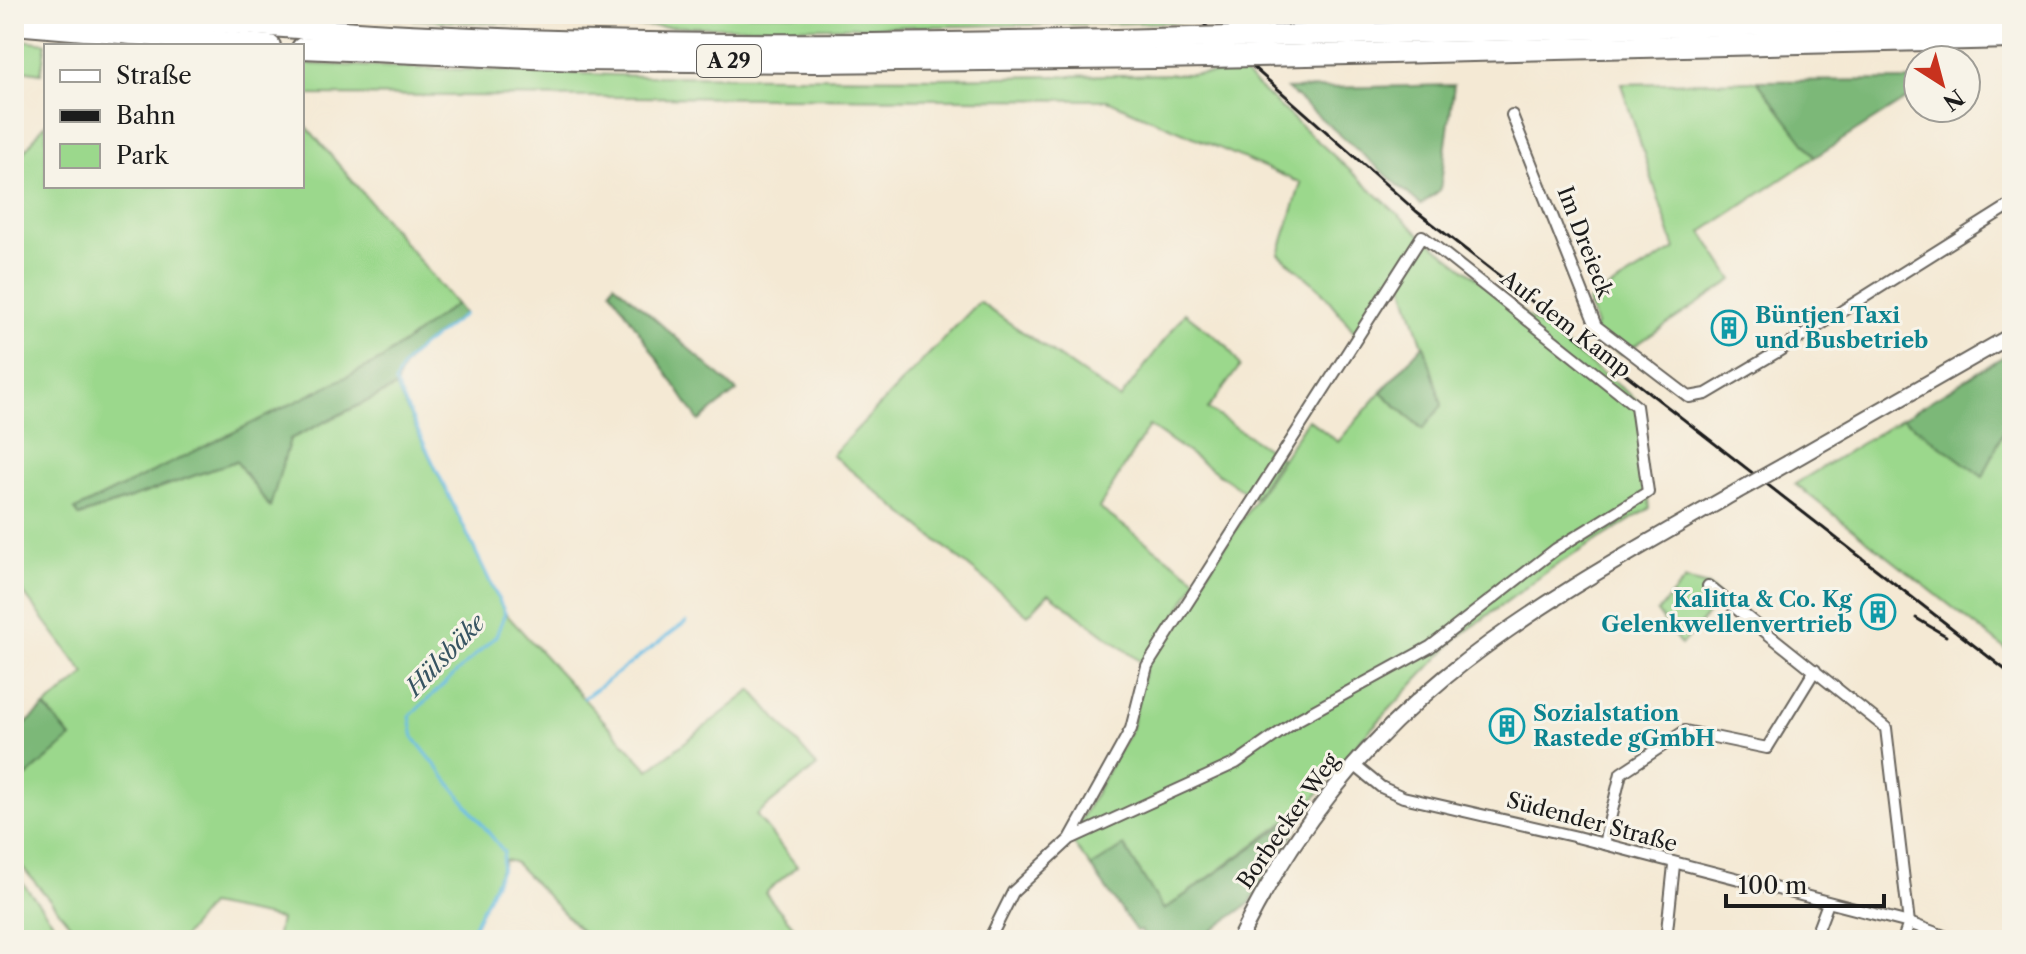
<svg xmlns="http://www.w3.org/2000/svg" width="2026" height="954" font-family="'Libre Caslon Text',serif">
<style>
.green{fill:#9bd88c;stroke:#5c7a54;stroke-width:2}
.forest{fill:#7cb878;stroke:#4c6a4a;stroke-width:2}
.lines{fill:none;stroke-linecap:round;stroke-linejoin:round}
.stream{stroke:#69bde5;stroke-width:3}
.street-casing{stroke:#68645c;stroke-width:14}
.secondary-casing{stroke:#68645c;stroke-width:18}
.highway-casing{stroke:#68645c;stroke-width:24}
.street{stroke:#fff;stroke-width:10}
.secondary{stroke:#fff;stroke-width:14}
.highway{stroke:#fff;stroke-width:20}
.rail{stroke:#1c1c1c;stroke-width:3}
.secondary-bridge-casing{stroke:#68645c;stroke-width:18;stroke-linecap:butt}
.highway-bridge-casing{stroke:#68645c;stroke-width:24;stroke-linecap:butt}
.secondary-bridge{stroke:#fff;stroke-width:14}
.highway-bridge{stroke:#fff;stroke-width:20}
.labels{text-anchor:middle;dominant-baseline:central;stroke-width:6;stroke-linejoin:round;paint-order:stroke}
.shield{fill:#f7f3e8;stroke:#5e5c59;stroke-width:2}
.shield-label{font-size:20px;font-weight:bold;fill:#1c1c1c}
.street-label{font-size:22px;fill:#1c1c1c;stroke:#f7f3e8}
.culture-label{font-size:22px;font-weight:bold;fill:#0d838f;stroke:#f7f3e8;text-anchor:start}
.water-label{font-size:24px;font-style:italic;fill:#375462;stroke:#f7f3e8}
</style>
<rect width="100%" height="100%" fill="#f7f3e8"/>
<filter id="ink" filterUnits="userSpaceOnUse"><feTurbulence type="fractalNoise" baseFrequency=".0125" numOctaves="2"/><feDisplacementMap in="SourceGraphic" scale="16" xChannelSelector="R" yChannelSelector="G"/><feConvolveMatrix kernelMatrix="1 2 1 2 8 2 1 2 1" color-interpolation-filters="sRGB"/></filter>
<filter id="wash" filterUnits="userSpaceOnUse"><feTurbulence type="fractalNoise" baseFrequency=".006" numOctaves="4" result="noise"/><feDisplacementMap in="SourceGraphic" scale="32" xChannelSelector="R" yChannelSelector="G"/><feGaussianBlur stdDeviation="1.8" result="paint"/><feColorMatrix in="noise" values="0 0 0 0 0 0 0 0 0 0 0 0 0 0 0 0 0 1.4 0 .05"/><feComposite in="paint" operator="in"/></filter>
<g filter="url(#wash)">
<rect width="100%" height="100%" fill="#f4e9d4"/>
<!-- green -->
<g class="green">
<path d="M 313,14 L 1181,14 L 1190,22 C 897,28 604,33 313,14 Z"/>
<polygon points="14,39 46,43 41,73 14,69"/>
<polygon points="302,64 644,76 939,78 1243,73 1422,236 1636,399 1650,508 1552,568 1457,638 1355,746 1311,803 1164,910 1124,847 1091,867 1070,839 1131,729 1146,666 1049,593 1028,615 832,455 979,302 1120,399 1185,313 1227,346 1240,366 1208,409 1280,457 1254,498 1149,426 1099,508 1197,579 1155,653 1308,419 1338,442 1381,392 1422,429 1442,405 1399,272 1357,335 1319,288 1279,254 1301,183 1107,100 302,95"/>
<polygon points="1757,81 1815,157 1702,232 1733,280 1621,355 1592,331 1596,326 1588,301 1675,249 1621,84"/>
<polygon points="302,121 456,304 381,360 75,510 80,516 236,461 269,506 290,439 396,387 505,613 649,770 752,690 817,766 756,815 797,866 765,893 805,940 590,940 514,862 505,860 468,940 276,940 280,919 209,905 181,940 83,940 14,857 14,787 71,738 45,707 85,674 14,580 14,165 46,123 46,186 302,186"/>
<polygon points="2012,412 2012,654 1795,484 1903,418 1983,477"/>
<polygon points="1685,580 1708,586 1722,599 1681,645 1657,612"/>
<polygon points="14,872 61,932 57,940 14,940"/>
</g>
<!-- forest -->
<g class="forest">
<polygon points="1217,14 1776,14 1225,21"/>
<polygon points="1918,80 1918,92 1815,157 1757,81"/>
<polygon points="1454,85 1440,190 1421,205 1287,89"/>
<polygon points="614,283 737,391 699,421 611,290"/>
<path d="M 456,304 L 464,314 C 439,334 401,354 396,387 L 290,439 L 270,507 L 236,461 L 79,516 L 75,510 L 381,360 Z"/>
<polygon points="1424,344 1442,405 1423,429 1381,392"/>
<polygon points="2012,351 2012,412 1983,477 1903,418"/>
<polygon points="45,707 71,738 14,787 14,734"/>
<polygon points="1312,805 1250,903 1199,940 1147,940 1141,930 1136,931 1091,867 1124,846 1164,910"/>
</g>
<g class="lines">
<!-- stream -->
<g class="stream">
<path d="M 464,314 C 441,335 404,351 395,383 L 505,613 L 496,636 L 410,716 L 414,738 L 504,852 L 501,870 L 467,940"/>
<polyline points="584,698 686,622"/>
</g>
</g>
</g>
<g filter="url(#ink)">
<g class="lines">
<!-- street casing -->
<g class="street-casing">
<g id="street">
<polyline points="1512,115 1596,326 1689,397 1706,394 1777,352 2012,204"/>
<polyline points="1708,586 1886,728 1909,923 1903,940"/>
<polyline points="1353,764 1381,787 1403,797 1573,836 1909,923 1955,940"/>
<polyline points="1604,844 1621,773 1685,731 1767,748 1815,670"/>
<polyline points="989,940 1013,892 1070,839 1131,729 1147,666 1422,236 1636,406 1648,492 1556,549 1430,647 1299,719 1236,763 1070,839"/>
<polyline points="1666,940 1674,865"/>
<polyline points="1814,940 1828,903"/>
</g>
</g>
<!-- secondary casing -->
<g class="secondary-casing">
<g id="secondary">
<polyline points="1788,463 2012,335"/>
<path d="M 1239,940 C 1354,705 1519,615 1736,492"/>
</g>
</g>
<!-- highway casing -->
<g class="highway-casing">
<g id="highway">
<path d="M 110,14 C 216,22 323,31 430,36 C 670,48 912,45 1152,39"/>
<polyline points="14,24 270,46"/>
<polyline points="1307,35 2012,19"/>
<polyline points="302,48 577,60 815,62 1156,58"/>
<polyline points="1307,55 2012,38"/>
</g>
</g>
<!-- street -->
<use href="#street" class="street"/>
<!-- secondary -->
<use href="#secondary" class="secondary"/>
<!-- highway -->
<use href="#highway" class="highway"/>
<!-- rail -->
<g class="rail">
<polyline points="1193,14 1416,211 2012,675"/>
<polyline points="1916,618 1946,636"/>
</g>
<!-- secondary-bridge casing -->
<g class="secondary-bridge-casing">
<polyline id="secondary-bridge" points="1736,492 1788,463"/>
</g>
<!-- highway-bridge casing -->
<g class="highway-bridge-casing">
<g id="highway-bridge">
<polyline points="1152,39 1307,35"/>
<polyline points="1156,58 1307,55"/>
</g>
</g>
<!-- secondary-bridge -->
<use href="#secondary-bridge" class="secondary-bridge"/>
<!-- highway-bridge -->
<use href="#highway-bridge" class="highway-bridge"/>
</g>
</g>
<!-- icons -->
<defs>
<g id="building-ring" transform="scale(1.8)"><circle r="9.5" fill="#f7f3e8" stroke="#0f9aa8" stroke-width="1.5"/><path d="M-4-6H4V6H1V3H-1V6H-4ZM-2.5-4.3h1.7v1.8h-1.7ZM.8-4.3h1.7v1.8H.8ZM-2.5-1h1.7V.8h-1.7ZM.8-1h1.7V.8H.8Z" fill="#0f9aa8"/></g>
</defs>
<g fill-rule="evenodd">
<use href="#building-ring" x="1729" y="328"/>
<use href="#building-ring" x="1878" y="612"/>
<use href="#building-ring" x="1507" y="726"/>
</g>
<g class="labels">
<!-- shield labels -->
<rect class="shield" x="697" y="45" width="64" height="32" rx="6"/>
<g class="shield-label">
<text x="729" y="61">A 29</text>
</g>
<!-- street labels -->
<g class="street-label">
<text transform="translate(1585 242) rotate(69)">Im Dreieck</text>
<text transform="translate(1566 324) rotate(38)">Auf dem Kamp</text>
<text transform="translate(1288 821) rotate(-55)">Borbecker Weg</text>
<text transform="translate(1592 822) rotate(15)">Südender Straße</text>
</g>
<!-- culture labels -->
<g class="culture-label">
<text x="1755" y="315">Büntjen Taxi<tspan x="1755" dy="25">und Busbetrieb</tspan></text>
<text x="1852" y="599" text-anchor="end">Kalitta &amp; Co. Kg<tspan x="1852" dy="25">Gelenkwellenvertrieb</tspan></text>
<text x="1533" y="713">Sozialstation<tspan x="1533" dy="25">Rastede gGmbH</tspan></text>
</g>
<!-- water labels -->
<g class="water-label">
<text transform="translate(445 655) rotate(-46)">Hülsbäke</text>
</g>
</g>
<!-- margin -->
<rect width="2026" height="954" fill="none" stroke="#f7f3e8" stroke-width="48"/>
<!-- legend -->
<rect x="44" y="44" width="260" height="144" fill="#f7f3e8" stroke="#9f9d96" stroke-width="2"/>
<rect x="60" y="70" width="40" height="12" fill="#ffffff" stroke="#9f9d96" stroke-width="2"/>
<text x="116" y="84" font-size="24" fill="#1c1c1c">Straße</text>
<rect x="60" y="110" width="40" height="12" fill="#1c1c1c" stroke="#9f9d96" stroke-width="2"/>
<text x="116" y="124" font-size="24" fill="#1c1c1c">Bahn</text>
<rect x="60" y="144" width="40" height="24" fill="#9bd88c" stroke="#9f9d96" stroke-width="2"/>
<text x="116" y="164" font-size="24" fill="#1c1c1c">Park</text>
<!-- north arrow -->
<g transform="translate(1942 84) rotate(144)"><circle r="38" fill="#f7f3e8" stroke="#9f9d96" stroke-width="2"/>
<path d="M0-6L14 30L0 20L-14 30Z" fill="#c8321e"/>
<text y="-12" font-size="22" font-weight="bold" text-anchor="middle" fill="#1c1c1c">N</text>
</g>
<!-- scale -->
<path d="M1726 894v12h158v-12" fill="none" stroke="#1c1c1c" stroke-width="4"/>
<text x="1738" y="894" font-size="24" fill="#1c1c1c" stroke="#f7f3e8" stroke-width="6" paint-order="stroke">100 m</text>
</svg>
